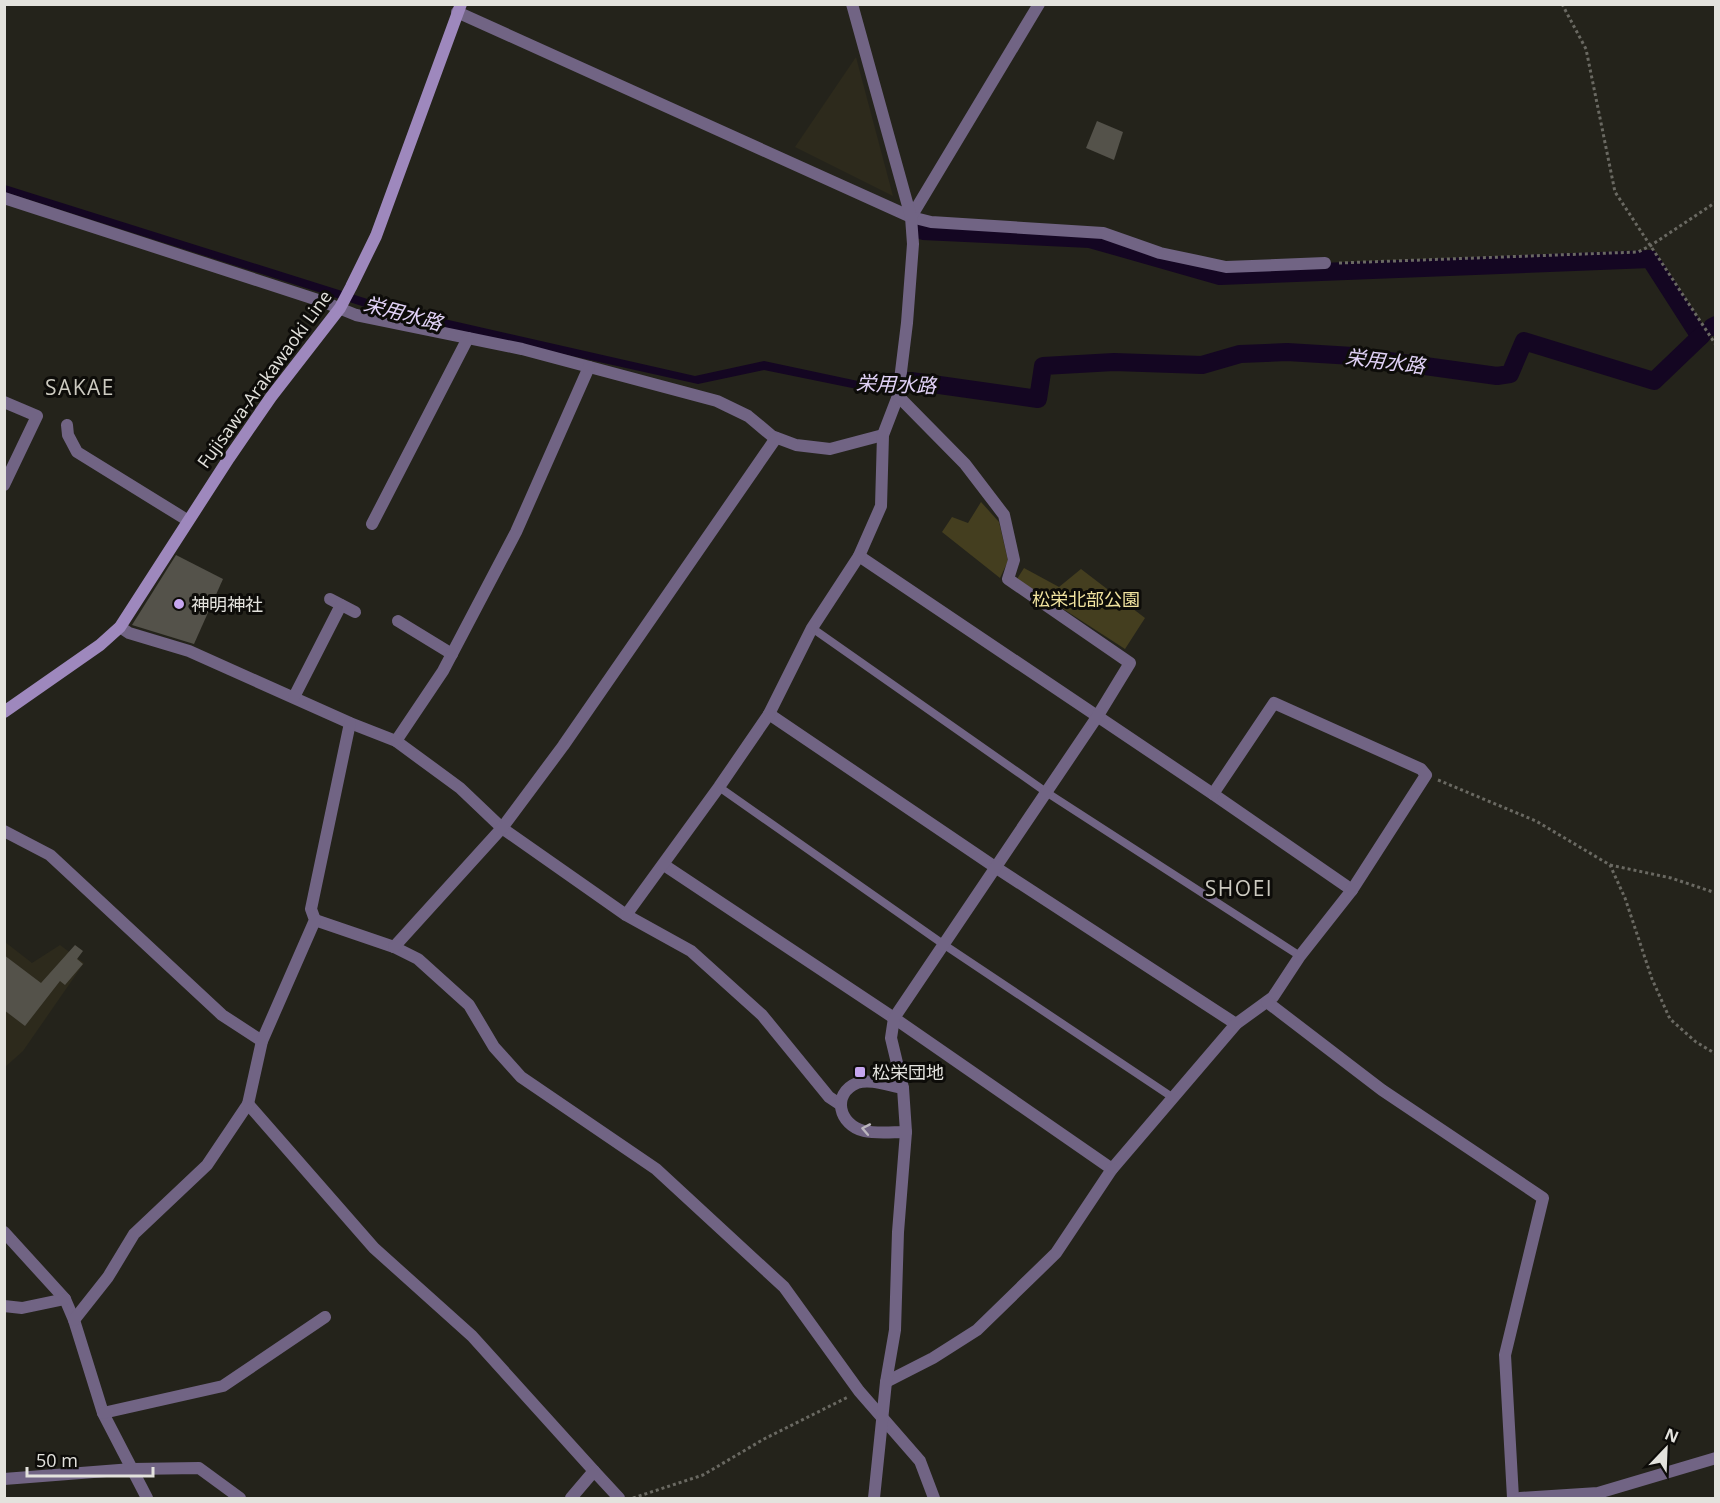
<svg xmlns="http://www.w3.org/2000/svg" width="1720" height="1503" font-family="'Open Sans','Noto Sans JP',sans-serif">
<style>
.built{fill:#2d2a1c}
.green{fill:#443e1f}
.water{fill:#140622}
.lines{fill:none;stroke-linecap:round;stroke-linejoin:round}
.canal{stroke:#140622;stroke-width:18}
.building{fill:#54524a}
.path{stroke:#6a6962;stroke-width:3;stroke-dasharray:3 3;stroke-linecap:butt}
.lane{stroke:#716484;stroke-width:8}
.street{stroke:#716484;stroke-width:12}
.secondary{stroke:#9e88bd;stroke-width:12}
.oneway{stroke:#bbb6be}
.poi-dot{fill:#c6a6f0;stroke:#0d0c09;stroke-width:2}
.labels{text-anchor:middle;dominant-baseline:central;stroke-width:6;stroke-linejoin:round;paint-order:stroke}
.street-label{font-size:18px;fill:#e3e2dd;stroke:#0d0c09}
.park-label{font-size:18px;fill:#f1e39f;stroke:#0d0c09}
.poi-label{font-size:18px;fill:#e3e2dd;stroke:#0d0c09;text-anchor:start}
.water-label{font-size:20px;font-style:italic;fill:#e2d3f8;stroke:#0d0c09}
.quarter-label{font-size:21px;letter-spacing:1.5px;fill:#cccac0;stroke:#0d0c09}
</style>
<rect width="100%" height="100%" fill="#24231b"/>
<!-- built -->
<g class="built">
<polygon points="856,57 893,196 795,147"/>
<polygon points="5,942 32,963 60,945 84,963 23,1051 5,1067"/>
</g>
<!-- green -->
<g class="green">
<polygon points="981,502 999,522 1008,561 1000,578 942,532 952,517 968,523"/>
<polygon points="1024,568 1059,587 1081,569 1145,618 1125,649 1017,579"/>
</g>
<!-- water -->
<polygon class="water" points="5,185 396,308 695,376 764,361 858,381 913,376 911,385 857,389 764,370 698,384 393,316 5,192"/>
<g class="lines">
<!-- canal -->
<g class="canal">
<polyline points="923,231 1090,239 1220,276 1650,259 1700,337"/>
<polyline points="1712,327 1716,325"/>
<polyline points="888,382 911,381 1038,399 1043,366 1114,362 1202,365 1240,354 1287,352 1353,356 1497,376 1510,374 1524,341 1654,381 1702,335"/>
</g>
</g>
<!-- building -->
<g class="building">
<polygon points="1097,121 1123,132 1114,160 1086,148"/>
<polygon points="176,555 223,579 194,644 132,625"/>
<polygon points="75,945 83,951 77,959 83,964 65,985 60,981 25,1026 4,1010 4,955 41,983"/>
</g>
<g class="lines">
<!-- path -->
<g class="path">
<polyline points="1562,4 1586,49 1615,192 1716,345"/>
<polyline points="1339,263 1638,252 1650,246 1716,202"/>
<polyline points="1438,780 1536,821 1610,865 1625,898 1652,979 1670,1019 1696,1042 1716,1054"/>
<polyline points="1610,865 1671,878 1716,893"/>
<polyline points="633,1498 703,1475 764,1439 848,1397"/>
</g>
<!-- lane -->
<g class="lane">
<polyline points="812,628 1046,792 1300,956"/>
<polyline points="719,787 943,944 1172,1097"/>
</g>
<!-- street -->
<g class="street">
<polyline points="457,12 911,217 931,222 1103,233 1160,253 1226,267 1325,263"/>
<polyline points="4,198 324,302 356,315 522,349 717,401 748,416 772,436 796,445 830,449 883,435"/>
<polyline points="911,217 1039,4"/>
<polyline points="4,402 37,416 4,485"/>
<polyline points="67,425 68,435 77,452 187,520"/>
<polyline points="372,524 468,338"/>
<polyline points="859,556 1213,794 1352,890"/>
<polyline points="330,599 355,612"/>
<polyline points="398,621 452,654"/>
<polyline points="120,627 129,633 189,651 350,723 396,741 460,788 502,828 626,915 691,951 762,1015 829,1097 841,1105"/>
<polyline points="294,697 341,605"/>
<polyline points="769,714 995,867 1236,1024"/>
<polyline points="396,741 443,671 516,532 589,367"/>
<polyline points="4,831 50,855 222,1015 262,1041"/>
<polyline points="664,865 894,1018 1112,1169 1236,1024 1273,997 1300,956 1352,890 1426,775 1421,769 1274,703 1213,794"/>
<polyline points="626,915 719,787 769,714 812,628 859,556 881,506 883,435 898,396 907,323 913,244 911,217 852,4"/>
<polyline points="315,920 394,947 418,959 469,1005 494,1047 521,1077 656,1169 784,1287 859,1391 920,1461 934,1498"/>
<polyline points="394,947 502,828 563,746 776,438"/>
<polyline points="1267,1002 1382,1090 1543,1198 1505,1355 1513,1498"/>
<path d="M 903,1088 C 890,1086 870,1078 857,1083 C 831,1094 839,1125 864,1131 C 877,1134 893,1132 906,1132"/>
<polyline points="248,1104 374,1248 472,1336 594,1471"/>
<polyline points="4,1232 65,1299 74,1320 103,1413 147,1498"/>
<polyline points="4,1306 22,1308 65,1299"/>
<polyline points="74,1320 108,1277 134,1234 207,1165 248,1104 262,1041 315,920 311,909 350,723"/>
<polyline points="886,1382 933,1358 977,1330 1056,1253 1112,1169"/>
<polyline points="103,1413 223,1386 325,1317"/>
<polyline points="4,1479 132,1469 199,1468 240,1498"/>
<polyline points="571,1498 594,1471 619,1498"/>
<polyline points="874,1498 886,1382 895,1330 898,1232 906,1132 903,1088 891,1038 894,1018 1097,717 1130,663 1008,579 1014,560 1004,515 965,464 898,396"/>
<polyline points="1520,1498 1598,1493 1716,1458"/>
</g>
<!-- secondary -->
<polyline class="secondary" points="4,712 100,645 120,627 229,458 271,397 340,308 351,287 376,236 461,4"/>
</g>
<!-- one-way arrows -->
<defs><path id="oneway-chevron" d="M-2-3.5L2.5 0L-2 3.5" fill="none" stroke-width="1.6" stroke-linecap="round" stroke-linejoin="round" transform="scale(1.5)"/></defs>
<use class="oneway" href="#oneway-chevron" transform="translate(866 1129) rotate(-169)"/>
<!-- markers -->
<g class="poi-dot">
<circle cx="179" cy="604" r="6"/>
<rect x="854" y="1066" width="12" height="12" rx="3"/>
</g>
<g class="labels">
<!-- street labels -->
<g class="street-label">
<text transform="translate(264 379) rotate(-54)">Fujisawa-Arakawaoki Line</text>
</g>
<!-- park labels -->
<g class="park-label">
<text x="1086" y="599">松栄北部公園</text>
</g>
<!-- poi labels -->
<g class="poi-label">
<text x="191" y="604">神明神社</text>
<text x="872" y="1072">松栄団地</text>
</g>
<!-- water labels -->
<g class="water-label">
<text transform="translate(403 313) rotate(15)">栄用水路</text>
<text transform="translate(1385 361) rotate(7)">栄用水路</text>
<text transform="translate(896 384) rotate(2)">栄用水路</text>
</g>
<!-- quarter labels -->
<g class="quarter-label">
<text x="80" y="387">SAKAE</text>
<text x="1239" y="888">SHOEI</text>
</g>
</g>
<!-- border -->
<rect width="1720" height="1503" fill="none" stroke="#e3e2dd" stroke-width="12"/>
<!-- north arrow -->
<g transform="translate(1666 1449) rotate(23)" stroke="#0d0c09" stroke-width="4.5" paint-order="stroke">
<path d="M0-4.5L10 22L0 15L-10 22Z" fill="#e3e2dd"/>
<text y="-9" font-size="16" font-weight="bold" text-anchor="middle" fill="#e3e2dd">N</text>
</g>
<!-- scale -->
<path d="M27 1467v9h126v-9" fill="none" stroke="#e3e2dd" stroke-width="3"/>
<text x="36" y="1467" font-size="18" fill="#e3e2dd" stroke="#0d0c09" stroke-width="4.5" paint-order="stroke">50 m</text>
</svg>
